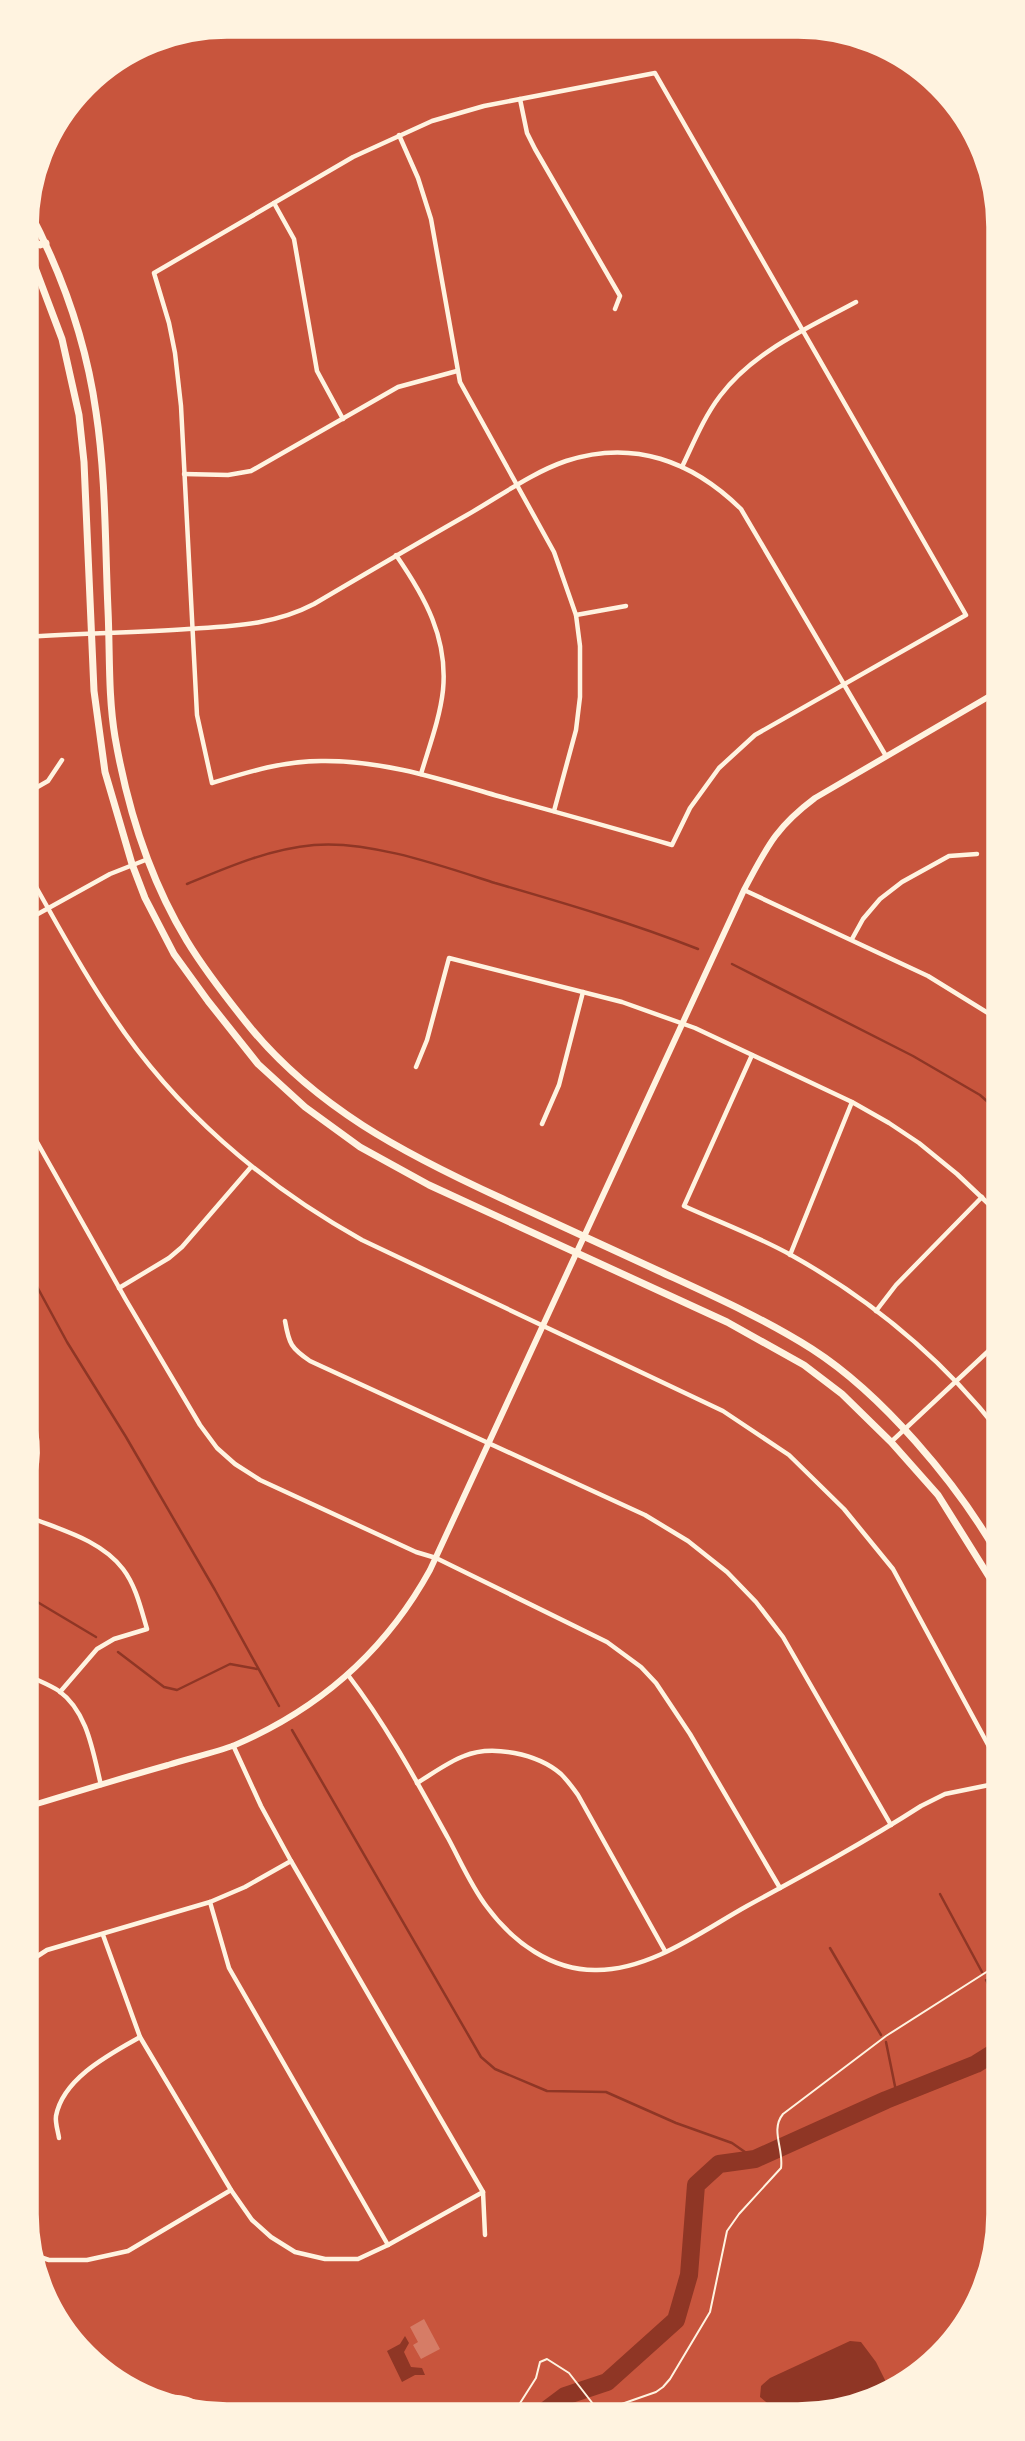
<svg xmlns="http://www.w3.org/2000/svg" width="1025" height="2441" font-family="Georgia,serif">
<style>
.water{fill:#8f3625}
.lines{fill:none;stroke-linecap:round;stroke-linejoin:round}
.stream{stroke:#8f3625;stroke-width:2.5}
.river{stroke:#8f3625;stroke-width:18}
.building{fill:#d67c66}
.path{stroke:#fff3e0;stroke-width:2}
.minor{stroke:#fff3e0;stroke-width:4.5}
.tertiary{stroke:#fff3e0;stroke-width:6}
.secondary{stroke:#fff3e0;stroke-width:7}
.rim{fill:none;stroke:#fff3e0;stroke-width:3.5}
</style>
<rect width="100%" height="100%" fill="#c8553d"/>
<!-- water -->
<g class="water">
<polygon points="405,2336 409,2343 404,2352 411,2367 422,2368 425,2375 415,2375 402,2382 387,2351 400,2344"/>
<polygon points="850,2341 861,2342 876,2362 888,2386 850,2410 776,2410 760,2397 761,2386 770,2378"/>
</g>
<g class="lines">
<!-- stream -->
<g class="stream">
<path d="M 187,884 C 228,867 269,849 314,845 C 369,840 442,866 495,883 C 564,903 632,923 698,949"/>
<polyline points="732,964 913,1056 980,1095 997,1110"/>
<polyline points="28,1270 67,1342 126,1437 215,1590 279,1706"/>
<polyline points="29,1597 96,1637"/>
<polyline points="118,1652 164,1687 177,1690 230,1664 257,1669"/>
<polyline points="292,1730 481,2057 495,2069 547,2091 606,2092 676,2123 732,2143 755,2159"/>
<polyline points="940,1894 982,1972"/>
<polyline points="830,1948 881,2035"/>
<polyline points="986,1980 999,2005"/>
<polyline points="886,2042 897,2096"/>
</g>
<!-- river -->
<polyline class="river" points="545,2411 565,2396 607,2382 676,2320 689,2275 696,2185 719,2164 755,2159 886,2100 976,2064 1000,2049"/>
</g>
<!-- building -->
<polygon class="building" points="424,2319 440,2349 421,2359 413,2345 418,2342 410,2327"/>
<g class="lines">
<!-- path -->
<g class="path">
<path d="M 159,2397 C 181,2392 196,2399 214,2413"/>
<path d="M 613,2407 L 656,2392 L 663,2387 L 670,2379 L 710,2312 L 727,2231 L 739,2214 L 781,2168 C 784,2149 770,2130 783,2114 L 886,2036 L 999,1964"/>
<polyline points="515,2411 536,2378 540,2362 547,2359 569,2373 597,2409 601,2410"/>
</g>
<!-- minor -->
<g class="minor">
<path d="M 655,73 L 966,615 L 755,735 L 719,768 L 690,808 L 672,845 C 614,828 556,812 498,796 C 440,779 382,760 321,761 C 283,761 248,772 212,783 L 197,715 L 181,406 L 175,353 L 169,323 L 154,273 L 353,157 L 432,121 L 484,106 Z"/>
<polyline points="520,99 527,133 535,149 620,296 615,309"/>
<polyline points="399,135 418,178 431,219 460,382 554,552 576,615 580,646 580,697 576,730 554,811"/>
<polyline points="274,203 294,239 317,371 343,419"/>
<path d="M 682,467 C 694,442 704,417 720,396 C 754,351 808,328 856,302"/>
<polyline points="184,474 228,475 251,471 398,387 457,371"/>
<path d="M 396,555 C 425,597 448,638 443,690 C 440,718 429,747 421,774"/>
<polyline points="576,615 626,606"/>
<path d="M 26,637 C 80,633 134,633 188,629 C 233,626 274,625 314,604 C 365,574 416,544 467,515 C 499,497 531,473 566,461 C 633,439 692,461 741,509 L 886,756"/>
<polyline points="27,793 48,781 62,760"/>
<path d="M 27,871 C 54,918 80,968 111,1013 C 174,1109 263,1185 362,1240 L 723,1411 L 789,1455 L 844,1509 L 893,1569 L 999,1765"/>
<polyline points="744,890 928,976 996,1018"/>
<polyline points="27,920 110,874 148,859"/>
<polyline points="852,939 863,919 880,899 902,882 949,856 977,854"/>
<path d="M 752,1055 L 684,1206 C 719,1222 757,1236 791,1255 C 870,1299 942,1359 998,1430"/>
<polyline points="416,1067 427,1040 449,958 622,1002 695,1028 852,1102 889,1123 919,1143 957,1174 997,1212"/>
<polyline points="542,1124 559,1085 583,992"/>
<polyline points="28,1126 126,1300 200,1425 217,1448 235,1464 260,1480 416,1552 436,1558 607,1642 641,1667 656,1683 690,1734 780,1888"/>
<polyline points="790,1255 852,1102"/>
<polyline points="119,1288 169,1258 182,1247 251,1167"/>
<polyline points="876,1311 896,1285 982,1197"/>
<path d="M 285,1321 C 289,1344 291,1348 310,1361 L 645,1515 L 688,1541 L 727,1572 L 756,1602 L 783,1637 L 891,1825"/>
<path d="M 29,1409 C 42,1439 39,1467 29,1497"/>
<polyline points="891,1442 997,1343"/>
<path d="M 29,1517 C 61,1530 101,1540 123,1569 C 136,1586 141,1609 147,1629 L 114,1639 L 97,1649 L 60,1692"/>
<path d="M 348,1675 C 387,1726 417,1782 448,1838 C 460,1860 471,1886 487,1907 C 513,1942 552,1971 597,1970 C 651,1970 702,1931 747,1906 C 806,1874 865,1842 921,1806 L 945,1794 L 999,1783"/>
<path d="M 29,1676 C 39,1681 50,1685 59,1691 C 88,1712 93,1753 101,1785"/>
<polyline points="233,1745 261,1806 291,1861 483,2192 485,2235"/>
<path d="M 417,1783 C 432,1774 448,1762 464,1756 C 492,1744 538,1754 561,1774 C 567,1780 573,1788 578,1795 L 665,1951"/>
<polyline points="210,1902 229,1968 388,2245"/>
<polyline points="103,1935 140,2037 231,2190 252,2220 271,2237 295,2252 325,2259 358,2259 388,2245 483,2192"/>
<polyline points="30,1961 47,1950 210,1902 245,1887 291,1861"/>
<path d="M 59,2138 C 58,2131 55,2123 56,2116 C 63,2078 110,2054 140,2037"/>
<polyline points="31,2254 49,2260 87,2260 128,2251 231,2190"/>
<polyline points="607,2409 608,2411"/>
</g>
<!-- tertiary -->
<path class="tertiary" d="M 30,1806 C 76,1792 122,1778 168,1765 C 190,1758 214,1753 235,1745 C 319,1709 386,1650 430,1570 L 744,890 C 767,847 775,828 815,798 L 995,693"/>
<!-- secondary -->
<g class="secondary">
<path d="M 27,207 C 61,271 86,340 96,412 C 106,477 105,545 108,610 C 110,652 108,695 115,737 C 127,806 150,880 187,941 C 204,969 225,996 245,1021 C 313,1107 405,1154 503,1199 C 555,1223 607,1247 659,1271 C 711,1295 763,1318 812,1349 C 882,1394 957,1483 998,1555"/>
<polyline points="25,237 40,245 46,243"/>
<polyline points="25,241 62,339 79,415 84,462 94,691 105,772 132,864 145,898 174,954 208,1001 258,1064 305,1107 360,1147 429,1185 727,1322 804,1365 842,1394 891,1442 938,1495 998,1591"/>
</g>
</g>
<!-- crop -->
<path d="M0 0H1025V2441H0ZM227 37H798A190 190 0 0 1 988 227V2214A190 190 0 0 1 798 2404H227A190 190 0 0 1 37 2214V227A190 190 0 0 1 227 37Z" fill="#fff3e0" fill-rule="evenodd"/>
<path class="rim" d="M227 37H798A190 190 0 0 1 988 227V2214A190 190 0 0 1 798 2404H227A190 190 0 0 1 37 2214V227A190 190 0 0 1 227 37Z"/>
</svg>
